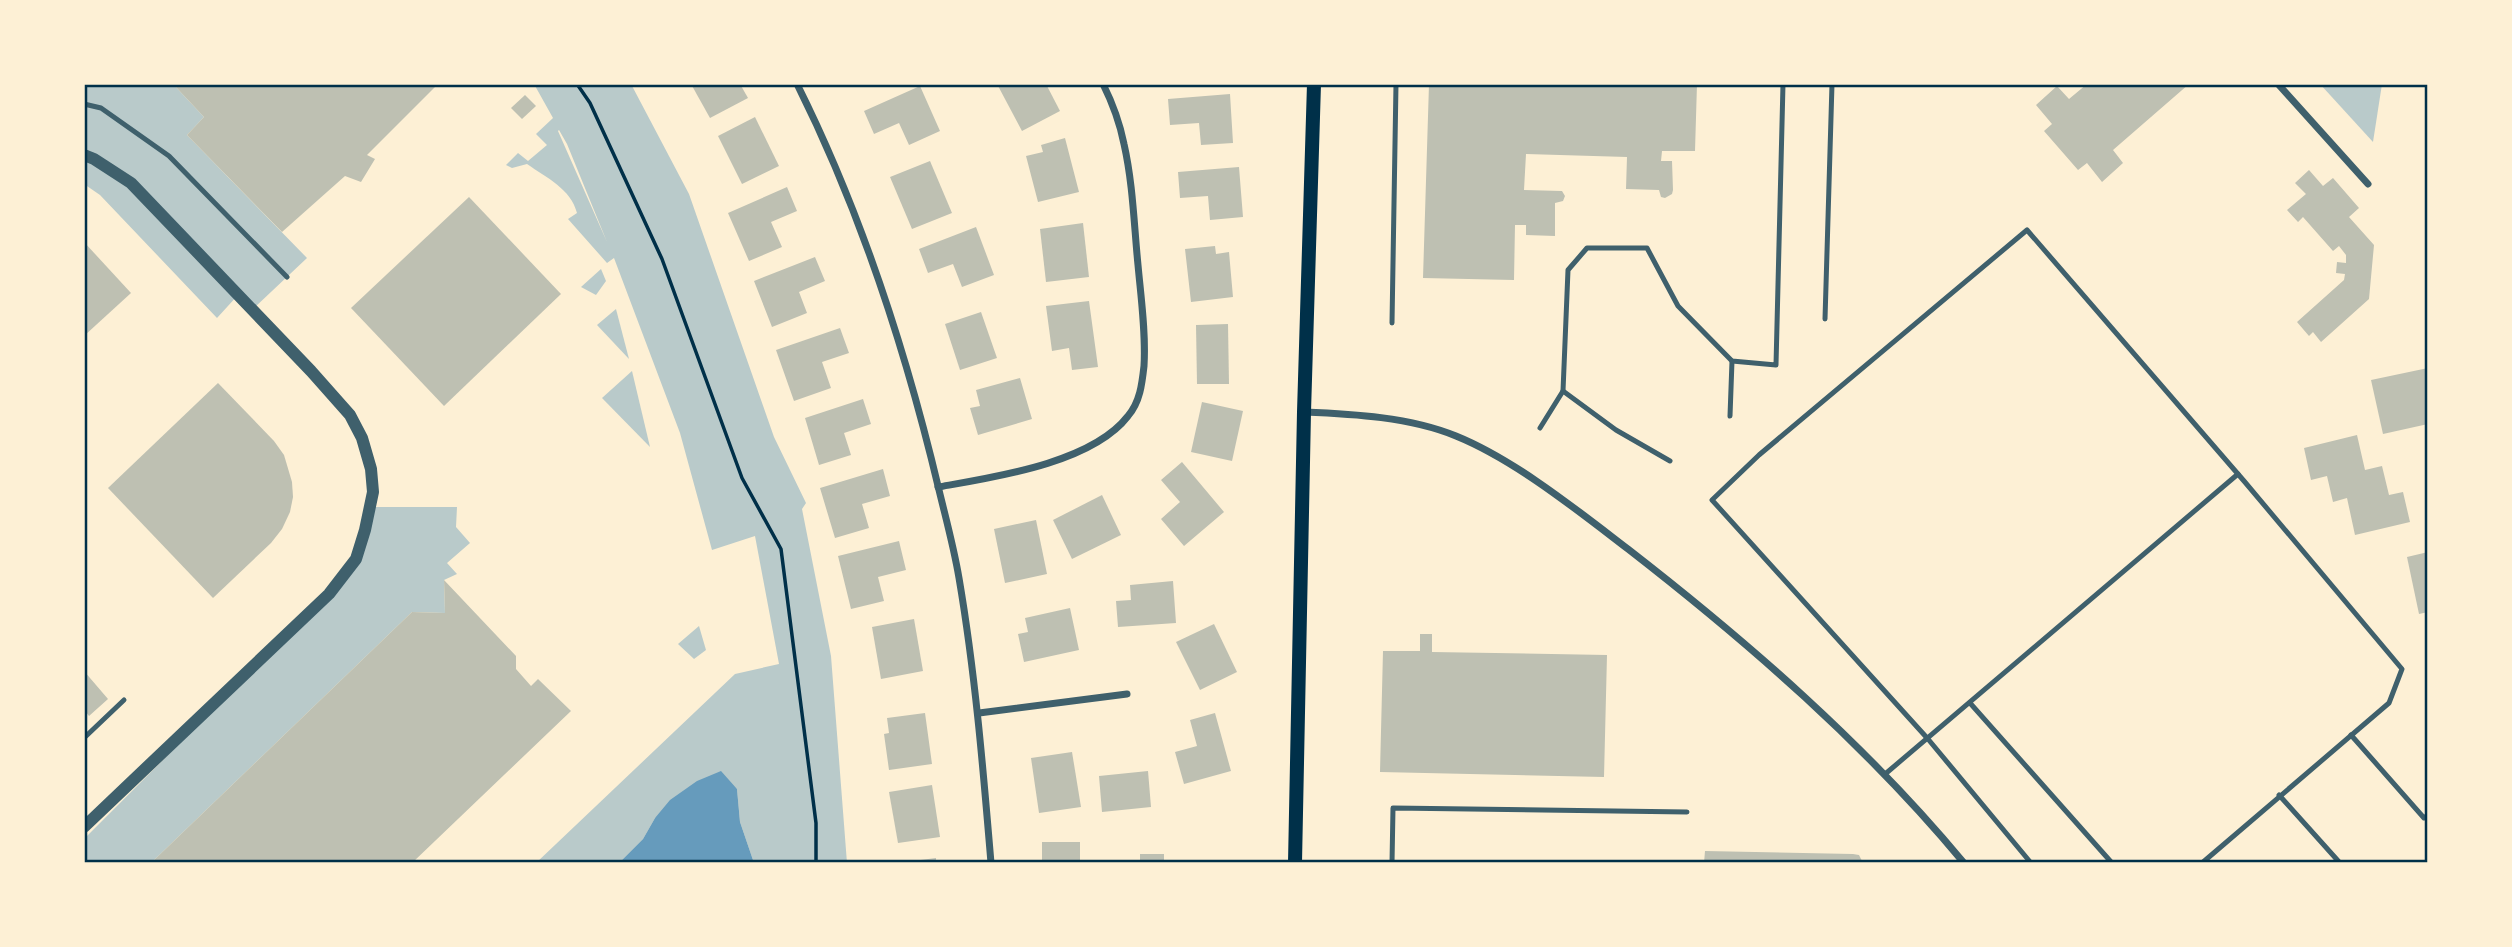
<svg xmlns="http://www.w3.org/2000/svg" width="2512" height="947" font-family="Poppins,sans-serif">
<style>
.green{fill:#b9caca;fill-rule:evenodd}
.water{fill:#669bbc}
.building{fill:#bec0b2}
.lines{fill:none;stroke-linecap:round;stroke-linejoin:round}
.path{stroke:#003049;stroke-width:3.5}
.service{stroke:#3f606c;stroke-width:5}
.minor{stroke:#3f606c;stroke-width:7}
.tertiary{stroke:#3f606c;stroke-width:12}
.secondary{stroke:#003049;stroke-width:14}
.neatline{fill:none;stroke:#003049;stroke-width:2.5}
</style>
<rect width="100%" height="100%" fill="#fdf0d5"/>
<!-- green -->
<g class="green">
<polygon points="84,84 173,84 204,117 187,135 307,258 252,310 238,295 217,318 100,195 84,184"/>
<path d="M 534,84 L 631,84 L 689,194 L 774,437 L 806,503 L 802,509 L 831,656 L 847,863 L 754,863 L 740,822 L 737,789 L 728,782 L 655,818 L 643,839 L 619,863 L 536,863 L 735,674 L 779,664 L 755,536 L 712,550 L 680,433 L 614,258 L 607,263 L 568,219 L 577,213 C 571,189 547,178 527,164 L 512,168 L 506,165 L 518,153 L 528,161 L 547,145 L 536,134 L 553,118 ZM 559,130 L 567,144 L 607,242 L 558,131 Z"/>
<polygon points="2320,84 2382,84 2373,142"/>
<polygon points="601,269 606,281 596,295 581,287"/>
<polygon points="616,309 629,359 597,325"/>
<polygon points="632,371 650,447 602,398"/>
<polygon points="371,507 457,507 456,527 470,543 447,563 457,574 444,580 445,613 412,612 151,863 84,863 84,839 329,594 356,559"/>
<polygon points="699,626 706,650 694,659 678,644"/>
</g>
<!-- water -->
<polygon class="water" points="721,771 737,789 740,822 754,863 619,863 643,839 655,818 670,800 697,781"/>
<!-- building -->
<g class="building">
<polygon points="173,84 438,84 367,155 375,159 361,182 345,176 282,232 187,135 204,117"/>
<polygon points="691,84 740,84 748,98 710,118"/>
<polygon points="997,84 1046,84 1060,111 1022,131"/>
<polygon points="1429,84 1697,84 1695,151 1662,151 1661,161 1672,161 1673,190 1672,194 1665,198 1661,197 1659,190 1626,189 1627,157 1526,154 1524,190 1562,191 1565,196 1563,201 1555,203 1555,236 1526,235 1526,225 1515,225 1514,280 1423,278"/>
<polygon points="2087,84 2189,84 2113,150 2123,163 2102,182 2087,163 2078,170 2044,131 2052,124 2036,105 2057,86 2069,99"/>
<polygon points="920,86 940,131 909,145 899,123 874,134 864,111"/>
<polygon points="1230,94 1233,143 1201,145 1199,123 1170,125 1168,99"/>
<polygon points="525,95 536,106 522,119 511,108"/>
<polygon points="755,117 779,166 742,184 718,136"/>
<polygon points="1065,138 1079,192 1038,202 1026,156 1043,152 1041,145"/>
<polygon points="930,161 952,213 912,229 890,177"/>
<polygon points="1239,167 1243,217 1210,220 1208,196 1180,198 1178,172"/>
<polygon points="2309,170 2323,186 2333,178 2359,208 2349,217 2374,245 2369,299 2321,342 2313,332 2309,336 2297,322 2344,280 2345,274 2336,273 2337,262 2346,263 2346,255 2339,246 2333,251 2303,217 2298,222 2287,210 2306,194 2295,183"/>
<polygon points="787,187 797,211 771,222 782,247 749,261 728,213"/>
<polygon points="469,197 561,294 444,406 351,308"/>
<polygon points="1083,223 1089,277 1046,282 1040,229"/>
<polygon points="976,227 994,275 962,287 953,264 928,273 919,249"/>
<polygon points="84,242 131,293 84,336"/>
<polygon points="1215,246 1216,254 1229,252 1233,297 1191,302 1185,249"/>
<polygon points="815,257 825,281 799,292 807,313 772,327 754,281"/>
<polygon points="1089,301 1098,367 1072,370 1069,348 1052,351 1046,306"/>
<polygon points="981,312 997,358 960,370 945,324"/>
<polygon points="1228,324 1229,384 1197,384 1196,325"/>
<polygon points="840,328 849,353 822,362 831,388 794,401 776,350"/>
<polygon points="2428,368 2428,424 2383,434 2371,380"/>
<polygon points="1020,378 1032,419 978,435 970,408 980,406 976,390"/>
<polygon points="218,383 274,441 284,455 292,482 293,497 290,512 282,529 271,543 213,598 108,488"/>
<polygon points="863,399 871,424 844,433 851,455 819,465 805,418"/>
<polygon points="1202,402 1243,411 1232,461 1191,452"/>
<polygon points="2357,435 2365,470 2382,466 2389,495 2403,492 2410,522 2355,535 2347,498 2333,502 2327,476 2311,480 2304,448"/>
<polygon points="1182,462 1224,512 1184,546 1161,519 1180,502 1161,480"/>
<polygon points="883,469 890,496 862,504 869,528 835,538 820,488"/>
<polygon points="1102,495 1121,535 1072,559 1053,520"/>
<polygon points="1036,520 1047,574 1005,583 994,529"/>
<polygon points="899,541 906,570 878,577 884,601 851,609 838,556"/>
<polygon points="2428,552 2428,612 2419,614 2407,557"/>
<polygon points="444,580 516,656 516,669 531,686 538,679 571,711 412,863 151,863 412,612 445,613"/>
<polygon points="1173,581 1176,623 1118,627 1116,601 1131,600 1130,585"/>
<polygon points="1070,608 1079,650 1024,662 1018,634 1028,632 1025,618"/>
<polygon points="914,619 923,671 881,679 872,627"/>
<polygon points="1214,624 1237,672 1200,690 1176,642"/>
<polygon points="1420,634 1432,634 1432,652 1607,655 1604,777 1380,772 1383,651 1420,651"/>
<polygon points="84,671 108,699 89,716 86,712 84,715"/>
<polygon points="925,713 932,764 889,770 884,734 889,733 887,718"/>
<polygon points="1215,713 1231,771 1184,784 1175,752 1197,746 1190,720"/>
<polygon points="1072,752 1081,807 1039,813 1031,758"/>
<polygon points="1148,771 1151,807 1102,812 1099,776"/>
<polygon points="932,785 940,837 898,843 889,792"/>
<rect x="1042" y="842" width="38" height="21"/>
<polygon points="1705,851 1853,854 1859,855 1863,863 1704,863"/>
<rect x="1140" y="854" width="24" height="9"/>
<polygon points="936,858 936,863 913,863 913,861"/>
</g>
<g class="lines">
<!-- path -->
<polyline class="path" points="577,84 590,103 662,259 742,478 781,549 816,823 816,863"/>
<!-- service -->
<g class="service">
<polyline points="84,104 101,108 169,156 287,277"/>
<polyline points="1825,319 1832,84"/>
<polyline points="1392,323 1396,84"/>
<polyline points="1563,391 1616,430 1670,461"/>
<polyline points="1730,416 1732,361"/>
<polyline points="1540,428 1563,391 1568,270 1587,248 1647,248 1678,306 1732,361 1776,365 1783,84"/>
<polyline points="1970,703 2112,863"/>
<polyline points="2351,735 2424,818 2428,815"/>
<polyline points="84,738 124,700"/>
<polyline points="1884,775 2238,474"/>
<polyline points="2279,795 2340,863"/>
<polyline points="1392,863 1393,808 1687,812"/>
<polyline points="2031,863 1928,739 1712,500 1759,455 2027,230 2244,481 2402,669 2389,703 2202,863"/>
</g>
<!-- minor -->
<g class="minor">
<path d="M 797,84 C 861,212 906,351 939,490 C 946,519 954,548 959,578 C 975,672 983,767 991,863"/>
<polyline points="2278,84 2368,184"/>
<path d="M 1304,412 C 1353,414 1410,417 1456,436 C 1515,460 1577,510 1628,549 C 1749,643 1866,745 1964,863"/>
<path d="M 938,487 C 995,477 1092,463 1128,416 C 1140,402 1142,384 1144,366 C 1146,333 1141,298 1138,265 C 1134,225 1133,184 1124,144 C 1120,124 1112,102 1103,84"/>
<polyline points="979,713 1127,694"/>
</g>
<!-- tertiary -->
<polyline class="tertiary" points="84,155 94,159 131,183 311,371 350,415 362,438 371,469 373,492 365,530 356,559 329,594 84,827"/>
<!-- secondary -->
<polyline class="secondary" points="1295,863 1304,412 1314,84"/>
</g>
<!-- border -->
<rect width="2512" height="947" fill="none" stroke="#fdf0d5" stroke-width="172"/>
<rect x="86" y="86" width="2340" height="775" class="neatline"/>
</svg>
